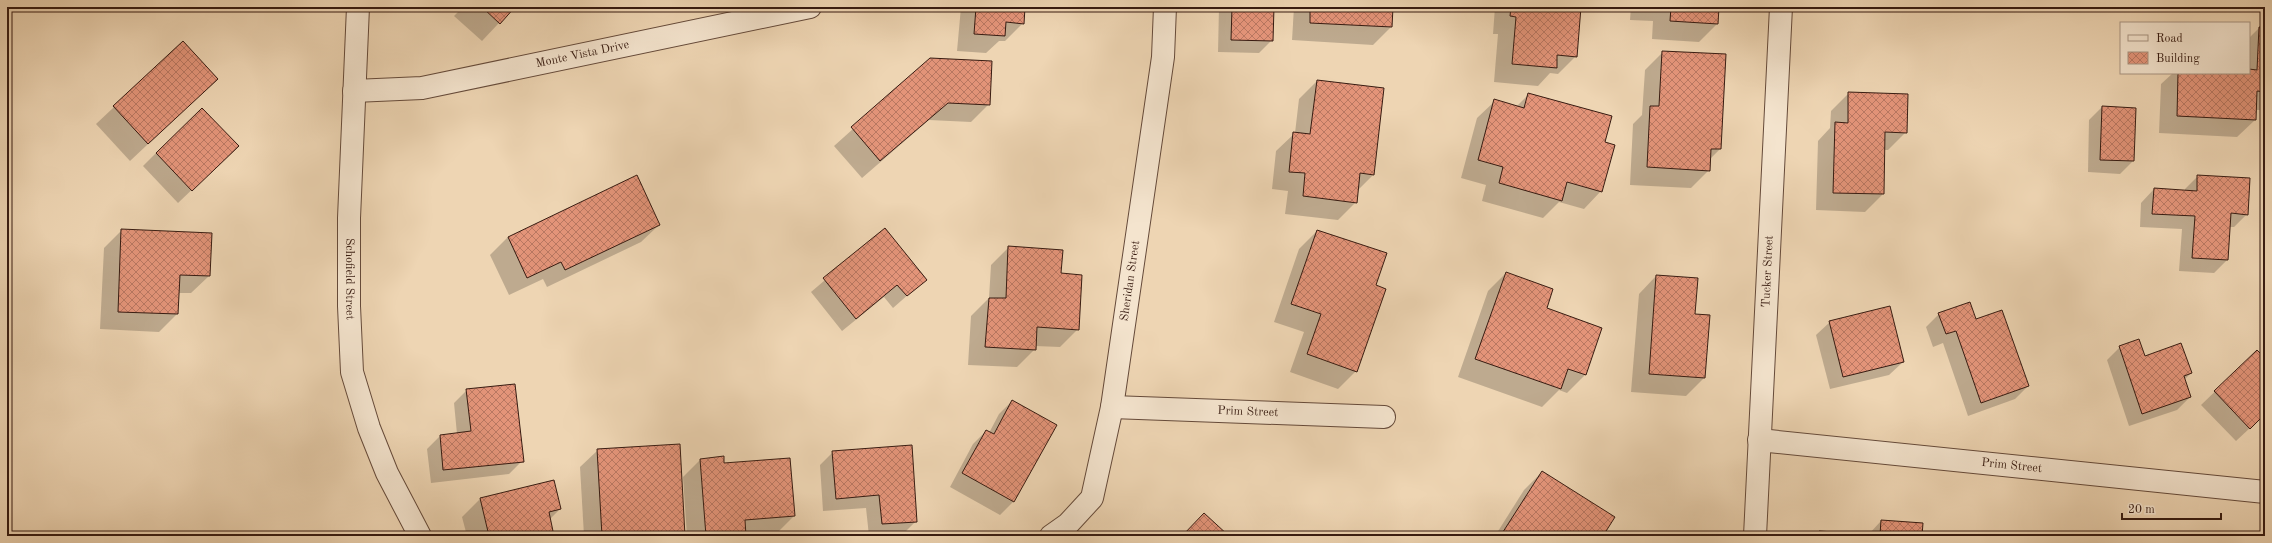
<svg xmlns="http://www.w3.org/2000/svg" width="2272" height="543" font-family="'Old Standard TT',serif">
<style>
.shadow{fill:#0003}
.building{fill:url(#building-cross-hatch);stroke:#371b11}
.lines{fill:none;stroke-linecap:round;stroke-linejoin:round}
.minor-casing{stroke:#654a3a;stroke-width:24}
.minor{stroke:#f4e4ce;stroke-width:22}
.labels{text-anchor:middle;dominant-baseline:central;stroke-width:3.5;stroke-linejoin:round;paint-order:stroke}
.street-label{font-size:12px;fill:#371b11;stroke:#f4e4ce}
</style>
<defs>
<pattern id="building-cross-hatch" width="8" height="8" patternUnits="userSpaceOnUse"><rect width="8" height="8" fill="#e39479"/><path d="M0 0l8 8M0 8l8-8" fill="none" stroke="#b97862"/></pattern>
</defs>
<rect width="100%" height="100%" fill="#eed5b3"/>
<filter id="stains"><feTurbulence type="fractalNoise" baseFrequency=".005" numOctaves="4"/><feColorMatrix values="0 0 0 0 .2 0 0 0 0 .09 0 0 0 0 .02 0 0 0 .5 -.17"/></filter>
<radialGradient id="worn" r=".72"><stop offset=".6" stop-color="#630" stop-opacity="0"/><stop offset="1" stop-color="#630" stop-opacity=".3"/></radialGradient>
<!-- shadow -->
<g class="shadow">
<polygon points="463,7 514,7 482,41 454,16"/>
<polygon points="961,7 1024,7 1023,23 1005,41 999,41 986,53 957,51"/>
<polygon points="1219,7 1273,7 1272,40 1259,53 1218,52"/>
<polygon points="1294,7 1392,7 1391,27 1373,45 1292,40"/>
<polygon points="1495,7 1580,7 1576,56 1558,74 1550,73 1538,86 1494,82 1498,34 1493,34"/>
<polygon points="1631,7 1718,7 1717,24 1699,42 1652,39 1653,21 1630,20"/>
<polygon points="2259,28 2265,28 2265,110 2255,110 2255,120 2237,137 2159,133 2161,84 2173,73 2249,73 2249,38"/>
<polygon points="183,42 199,96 130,161 96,124"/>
<polygon points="1663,52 1720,149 1710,159 1709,170 1691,188 1630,185 1633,124 1642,115 1645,70"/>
<polygon points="931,59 989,104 971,122 929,120 862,178 834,146"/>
<polygon points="1317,81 1373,175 1358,190 1356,202 1338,220 1285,214 1288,191 1272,189 1276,151 1295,133 1299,99"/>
<polygon points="1849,93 1906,132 1888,150 1884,150 1883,194 1865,212 1816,210 1818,141 1830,128 1831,111"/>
<polygon points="1529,94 1604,143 1601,191 1584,209 1559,202 1543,218 1482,201 1486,185 1461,178 1477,118 1495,101 1516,107"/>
<polygon points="2102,107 2133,161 2120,174 2088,172 2089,120"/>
<polygon points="156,153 224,159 178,203 143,166"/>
<polygon points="2198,176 2247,214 2234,227 2229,227 2227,260 2214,273 2179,271 2182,229 2140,227 2141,203 2154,189 2185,192 2185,189"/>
<polygon points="659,225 641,242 547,287 543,279 509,295 490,255 508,237"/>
<polygon points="885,229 926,279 893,308 884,297 842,331 811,292"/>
<polygon points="122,230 209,276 191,293 178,293 177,314 159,332 100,329 104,248"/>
<polygon points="1317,231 1375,286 1356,371 1338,389 1290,372 1304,332 1274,322 1299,249"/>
<polygon points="1009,247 1060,274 1078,329 1060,347 1035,346 1035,349 1017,367 968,365 971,316 989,298 991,265"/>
<polygon points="1506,273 1546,309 1601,328 1585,375 1567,393 1559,390 1542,407 1458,377 1488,291"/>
<polygon points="1656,276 1694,315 1704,378 1686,396 1631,392 1639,294"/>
<polygon points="1939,314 1976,320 2028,386 2015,399 1968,416 1943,343 1933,347 1926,327"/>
<polygon points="1830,322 1903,362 1889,375 1830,389 1816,335"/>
<polygon points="2120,347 2191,373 2184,380 2190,397 2177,410 2129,426 2107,360"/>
<polygon points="2257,351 2265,360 2265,414 2236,441 2201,405"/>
<polygon points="467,390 522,461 509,474 431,483 427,449 440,436 457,434 454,403"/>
<polygon points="1012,401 1055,425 1013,502 1000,515 950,487 973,444 986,431 989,433 999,414"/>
<polygon points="598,450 684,536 584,536 580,467"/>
<polygon points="833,452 916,521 903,534 869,536 866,508 823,511 820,465"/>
<polygon points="701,459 723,464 794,516 776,534 687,536 683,477"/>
<polygon points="1542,472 1614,517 1602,536 1495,536 1524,490"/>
<polygon points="553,481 560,509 549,520 553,536 467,536 462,517 480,499"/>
<polygon points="1881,521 1921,536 1815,536 1819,532 1868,535"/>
<polygon points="1989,535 2002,536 1988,536"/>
</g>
<!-- building -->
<g class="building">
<polygon points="482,7 515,7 500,24"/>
<polygon points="976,7 1025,7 1024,24 1006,22 1005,36 974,34"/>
<polygon points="1232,7 1274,7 1273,41 1231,40"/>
<polygon points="1310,7 1393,7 1392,27 1310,23"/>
<polygon points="1511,7 1581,7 1577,57 1557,55 1557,68 1512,64 1516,17 1510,16"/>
<polygon points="1671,7 1719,7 1718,24 1670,21"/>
<polygon points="2259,27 2265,27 2265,92 2257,91 2256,120 2177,116 2178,73 2249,73 2249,69 2257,70"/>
<polygon points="183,41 218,79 148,144 113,106"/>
<polygon points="1662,51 1726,54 1721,149 1711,149 1710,171 1647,167 1650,106 1659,106"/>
<polygon points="930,58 992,61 990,105 948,103 880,161 851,127"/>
<polygon points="1317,80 1384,88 1374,175 1360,173 1357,203 1303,196 1305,173 1289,172 1293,132 1310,134"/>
<polygon points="1848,92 1908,94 1907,133 1885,132 1884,194 1833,193 1835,122 1848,123"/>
<polygon points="1528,93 1612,116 1605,142 1615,145 1602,192 1567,182 1562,201 1499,183 1503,167 1478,160 1494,99 1524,108"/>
<polygon points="2102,106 2136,108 2134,161 2100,160"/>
<polygon points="202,108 239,146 192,191 156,153"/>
<polygon points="637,175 660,225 565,270 561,262 527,278 508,237"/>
<polygon points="2197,175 2250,178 2248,215 2231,213 2228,260 2192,258 2195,216 2152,214 2154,188 2197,191"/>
<polygon points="885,228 927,280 907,296 897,285 856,319 823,278"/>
<polygon points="121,229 212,233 210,276 180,275 178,314 118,312"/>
<polygon points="1317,230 1387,253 1376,285 1386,289 1357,372 1307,354 1321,314 1291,304"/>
<polygon points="1008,246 1063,250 1061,273 1082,275 1079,330 1037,327 1036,350 985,347 989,298 1006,298"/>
<polygon points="1506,272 1553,289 1547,308 1602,328 1586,375 1568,369 1561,389 1475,359"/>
<polygon points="1656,275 1698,278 1695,314 1710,315 1705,378 1649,374"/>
<polygon points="1970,302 1976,319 2002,310 2029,386 1981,403 1956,331 1946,334 1938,313"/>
<polygon points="1890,306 1904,362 1843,377 1829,321"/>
<polygon points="2139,339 2145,356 2181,343 2192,373 2184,376 2191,397 2142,414 2119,346"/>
<polygon points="2257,350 2265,358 2265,414 2250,429 2214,391"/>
<polygon points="515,384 524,462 443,470 440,435 471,431 466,389"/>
<polygon points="1012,400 1057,425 1014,502 962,473 986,430 994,434"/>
<polygon points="680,444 685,536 602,536 597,449"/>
<polygon points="912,445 917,522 882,524 879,495 836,499 832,451"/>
<polygon points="724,456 724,463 790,458 795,516 745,520 746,536 706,536 700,459"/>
<polygon points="1542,471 1615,517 1603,536 1501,535"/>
<polygon points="554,480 561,509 549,512 554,536 489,536 480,498"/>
<polygon points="1204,513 1229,536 1182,536"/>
<polygon points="1881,520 1923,523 1922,536 1819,536 1819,531 1880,535"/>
</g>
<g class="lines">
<!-- minor casing -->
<g class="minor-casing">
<g id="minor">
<path id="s1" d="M 358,7 L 349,218 L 349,306 L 352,372 L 369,428 L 387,473 L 420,536"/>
<path id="s2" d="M 354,91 L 422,88 L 810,7"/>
<path id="s3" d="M 1112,407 L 1384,417"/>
<path id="s4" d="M 1759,440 L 2265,492"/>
<path id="s5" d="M 1051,536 L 1068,524 L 1092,498 L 1112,407 L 1163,57 L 1165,7"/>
<path id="s6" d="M 1755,536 L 1781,7"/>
</g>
</g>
<!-- minor -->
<use href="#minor" class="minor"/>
</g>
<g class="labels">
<!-- street labels -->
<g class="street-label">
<text stroke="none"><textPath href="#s2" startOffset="232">Monte Vista Drive</textPath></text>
<text stroke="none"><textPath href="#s6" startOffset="265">Tucker Street</textPath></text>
<text stroke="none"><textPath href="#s1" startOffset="272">Schofield Street</textPath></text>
<text stroke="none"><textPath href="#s5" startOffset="277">Sheridan Street</textPath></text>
<text stroke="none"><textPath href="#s3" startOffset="136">Prim Street</textPath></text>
<text stroke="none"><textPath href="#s4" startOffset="254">Prim Street</textPath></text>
</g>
</g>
<!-- margin -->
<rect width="2272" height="543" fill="none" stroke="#eed5b3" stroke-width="24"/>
<rect x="8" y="8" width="2256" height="527" fill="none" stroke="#371b11" stroke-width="2"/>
<rect x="12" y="12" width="2248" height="519" fill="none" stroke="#371b11"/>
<!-- legend -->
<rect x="2120" y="22" width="130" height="52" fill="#f4e4ce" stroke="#a89482"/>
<rect x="2128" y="35" width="20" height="6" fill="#f4e4ce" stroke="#a89482"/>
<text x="2156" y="42" font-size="12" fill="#371b11">Road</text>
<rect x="2128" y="52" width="20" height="12" fill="url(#building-cross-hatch)" stroke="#a89482"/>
<text x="2156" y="62" font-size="12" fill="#371b11">Building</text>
<!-- scale -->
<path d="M2122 513v6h99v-6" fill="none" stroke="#371b11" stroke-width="2"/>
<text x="2128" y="513" font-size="12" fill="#371b11" stroke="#f4e4ce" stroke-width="3" paint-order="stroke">20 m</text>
<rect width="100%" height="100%" filter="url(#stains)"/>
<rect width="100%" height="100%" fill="url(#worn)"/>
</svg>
